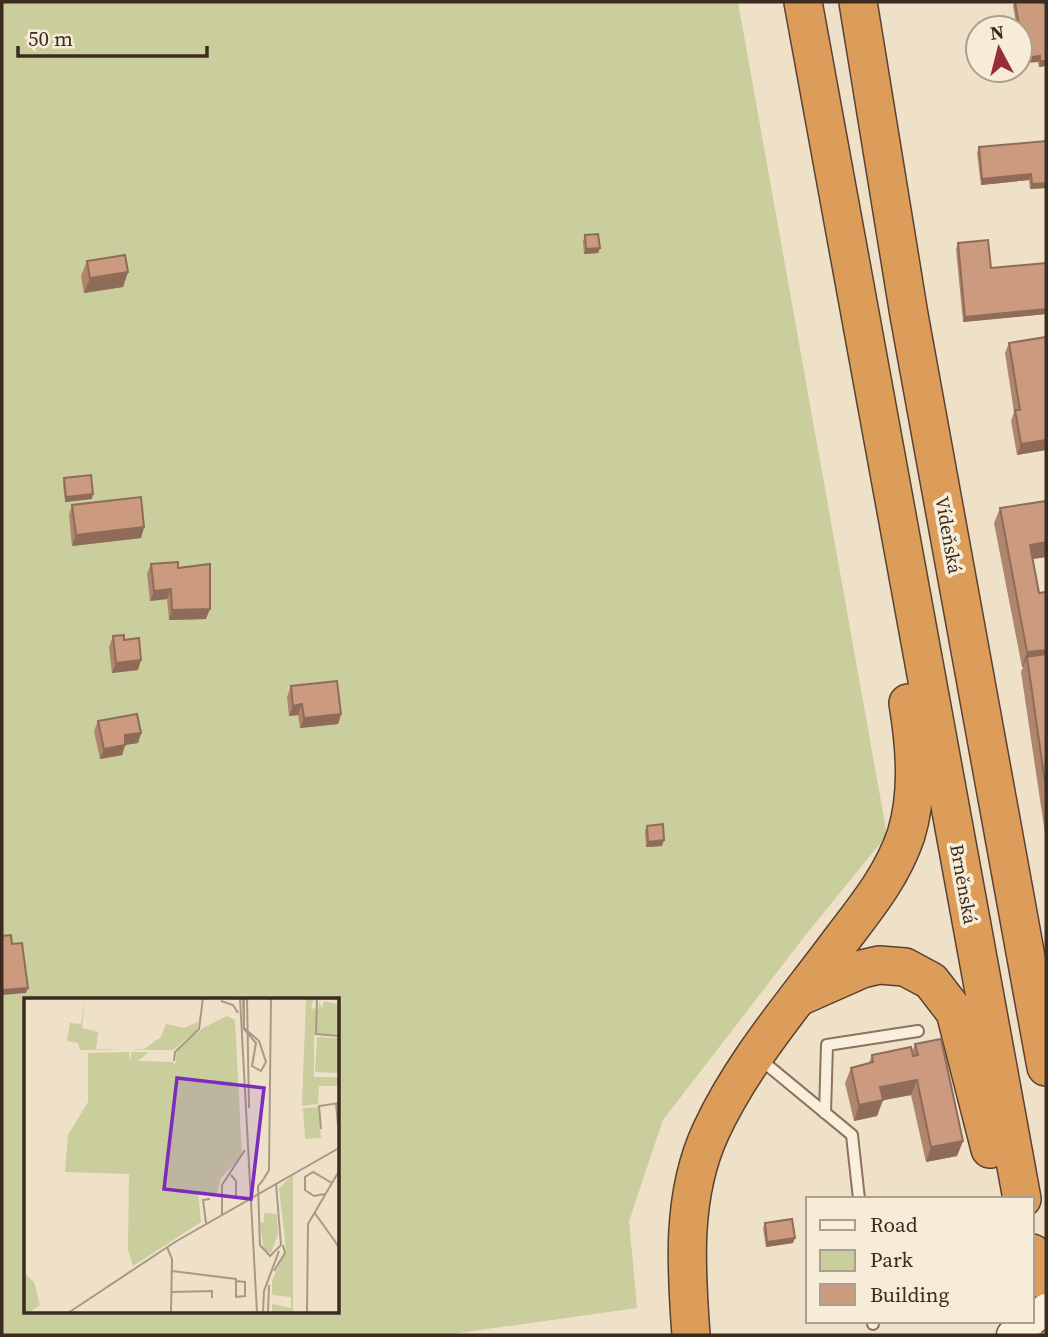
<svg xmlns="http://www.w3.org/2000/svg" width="1048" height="1337" font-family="'Source Serif 4',serif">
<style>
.green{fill:#cacd9c;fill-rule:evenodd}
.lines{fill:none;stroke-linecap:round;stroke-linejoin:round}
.lane-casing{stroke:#8b735d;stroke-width:14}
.secondary-casing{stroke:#6d5440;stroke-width:33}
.highway-casing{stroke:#594231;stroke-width:40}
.lane{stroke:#f9efdc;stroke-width:10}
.secondary{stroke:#f9efdc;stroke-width:30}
.highway{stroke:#dc9d5b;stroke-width:37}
.secondary-bridge-casing{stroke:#6d5440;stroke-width:33;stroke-linecap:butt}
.secondary-bridge{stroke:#f9efdc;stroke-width:30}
.wall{fill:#af856d}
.shaded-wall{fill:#8f6c59}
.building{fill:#cc9b7f;stroke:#8f6c59;stroke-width:2}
.labels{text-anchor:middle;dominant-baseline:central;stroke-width:7;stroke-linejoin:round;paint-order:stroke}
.street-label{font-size:19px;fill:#3c2c20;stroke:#f6ecd8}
.inset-road{fill:none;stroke:#a79985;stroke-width:2}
.view{fill:#7b2cbf;fill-opacity:0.15;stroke:#7b2cbf;stroke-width:3.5}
.inset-edge{fill:none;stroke:#3c2c20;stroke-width:3.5}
</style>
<rect width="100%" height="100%" fill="#efe1c8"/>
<!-- green -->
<path class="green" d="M 2,2 L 738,2 L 887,835 L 808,932 L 663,1120 L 629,1221 L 637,1308 L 445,1335 L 2,1335 ZM 26,999 L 338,999 L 338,1311 L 26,1311 Z"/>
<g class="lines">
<!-- lane casing -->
<g class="lane-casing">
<g id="lane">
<polyline points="760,1059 852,1135 859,1199"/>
<polyline points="825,1113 827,1045 918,1031"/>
<polyline points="873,1321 873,1324"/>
</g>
</g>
<!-- secondary casing -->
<g class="secondary-casing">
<polyline id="secondary" points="1012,1335 1031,1321"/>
</g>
<!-- highway casing -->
<g class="highway-casing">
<g id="highway">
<polyline points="803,2 1022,1199"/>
<polyline points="858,2 909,315 1046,1067"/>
<polyline points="801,996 862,969 879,965 905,967 931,981 955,1012 990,1149"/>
<polyline points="1032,1253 1046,1331"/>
<path d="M 691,1335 C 686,1268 681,1195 711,1131 C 742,1064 792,1006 836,947 C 863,911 891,879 906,835 C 919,793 915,746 908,703"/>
</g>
</g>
<!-- lane -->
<use href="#lane" class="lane"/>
<!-- secondary -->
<use href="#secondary" class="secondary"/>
<!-- highway -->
<use href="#highway" class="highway"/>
<!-- secondary-bridge casing -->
<g class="secondary-bridge-casing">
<polyline id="secondary-bridge" points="1032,1320 1046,1309"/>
</g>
<!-- secondary-bridge -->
<use href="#secondary-bridge" class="secondary-bridge"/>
</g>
<!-- wall -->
<g class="wall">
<polygon points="1014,2 1045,2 1046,66 1039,67 1038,62 1022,63 1020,47 1020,28 1017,28 1013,6"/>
<polygon points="1046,141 1046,188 1030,189 1029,180 981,185 977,153 979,147"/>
<polygon points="585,235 600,248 598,253 584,254 583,241"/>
<polygon points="958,243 991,268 1046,263 1046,314 963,322 956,249"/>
<polygon points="87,261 128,272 123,287 84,293 81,276"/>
<polygon points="1046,337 1046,450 1017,455 1011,421 1014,412 1005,353 1009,343"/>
<polygon points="64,478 92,499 65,502 63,484"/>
<polygon points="72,505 144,527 141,538 72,546 69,515"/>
<polygon points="1000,508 1046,557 1033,559 1039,593 1046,592 1046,840 1021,672 1023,667 1022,667 994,523"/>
<polygon points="151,564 178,568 206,619 169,620 167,599 150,601 147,574"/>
<polygon points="113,636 124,640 138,670 112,673 109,647"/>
<polygon points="291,686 341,714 338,724 300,728 298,715 289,716 287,697"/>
<polygon points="98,721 141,733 138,743 125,745 122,755 100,759 94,731"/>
<polygon points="647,826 662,846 646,847 645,831"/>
<polygon points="915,1044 963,1141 957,1156 926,1162 911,1095 883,1100 877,1116 854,1121 845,1083 851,1068 869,1063 872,1055 912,1052"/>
<polygon points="765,1223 793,1243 766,1247 763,1228"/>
</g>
<!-- shaded-wall -->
<g class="shaded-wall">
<polygon points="1040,56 1038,62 1022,63 1024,58"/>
<polygon points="1040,61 1046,61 1046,66 1039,67"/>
<polygon points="1031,174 1029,180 981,185 982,179"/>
<polygon points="1046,183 1046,188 1030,189 1032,184"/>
<polygon points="600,248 598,253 584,254 586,249"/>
<polygon points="128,272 123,287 84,293 90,278"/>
<polygon points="1046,309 1046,314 963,322 965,317"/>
<polygon points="1046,440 1046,450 1017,455 1021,444"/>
<polygon points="93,494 92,499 65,502 66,497"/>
<polygon points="144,527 141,538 72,546 76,535"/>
<polygon points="1046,542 1046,557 1025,560 1030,545"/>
<polygon points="171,589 167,599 150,601 154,591"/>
<polygon points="210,609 206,619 169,620 172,610"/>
<polygon points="1046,650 1046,664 1027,657 1023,667 1022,667 1027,652"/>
<polygon points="141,660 138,670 112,673 116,663"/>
<polygon points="302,704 298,715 289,716 293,706"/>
<polygon points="341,714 338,724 300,728 304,718"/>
<polygon points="141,733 138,743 125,745 122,755 100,759 104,749 125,735"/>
<polygon points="664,840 662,846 646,847 648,842"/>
<polygon points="28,988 26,993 2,995 2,990"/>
<polygon points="917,1080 911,1095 874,1102 880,1087"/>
<polygon points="883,1100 877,1116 854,1121 859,1105"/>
<polygon points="963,1141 957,1156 926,1162 931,1147"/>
<polygon points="795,1238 793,1243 766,1247 767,1242"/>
</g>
<!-- building -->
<g class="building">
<polygon points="1015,2 1045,2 1045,4 1046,4 1046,61 1040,61 1040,56 1024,58 1024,53 1020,53 1020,49 1023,49"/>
<polygon points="1046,141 1046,183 1032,184 1031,174 982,179 979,147"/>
<polygon points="598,234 600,248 586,249 585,235"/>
<polygon points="988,240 991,268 1046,263 1046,309 965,317 958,243"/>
<polygon points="125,255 128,272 90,278 87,261"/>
<polygon points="1046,337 1046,440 1021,444 1015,410 1020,410 1009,343"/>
<polygon points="91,475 93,494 66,497 64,478"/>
<polygon points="141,497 144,527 76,535 72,505"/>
<polygon points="1046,501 1046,542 1030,545 1039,593 1046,592 1046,650 1027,652 1000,508"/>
<polygon points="178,562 178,568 210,564 210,609 172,610 171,589 154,591 151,564"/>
<polygon points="124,635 124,640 139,638 141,660 116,663 113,636"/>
<polygon points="1046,654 1046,789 1027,657"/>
<polygon points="337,681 341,714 304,718 302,704 293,706 291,686"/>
<polygon points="137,714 141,733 125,735 125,745 104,749 98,721"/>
<polygon points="663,824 664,840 648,842 647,826"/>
<polygon points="11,935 12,944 22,943 28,988 2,990 2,936"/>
<polygon points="941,1039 963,1141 931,1147 917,1080 880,1087 883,1100 859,1105 851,1068 873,1062 872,1055 911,1047 913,1056 918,1055 915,1044"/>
<polygon points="792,1219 795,1238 767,1242 765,1223"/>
</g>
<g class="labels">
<!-- street labels -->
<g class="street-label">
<text transform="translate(949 535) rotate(80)">Vídeňská</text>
<text transform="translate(964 884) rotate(80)">Brněnská</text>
</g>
</g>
<!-- overview -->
<g transform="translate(24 998)">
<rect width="315" height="315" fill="#efe1c8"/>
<path d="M 61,0 L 58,30 L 74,34 L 72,51 L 105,52 L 56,52 L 54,45 L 43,43 L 46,25 L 57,26 ZM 282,0 L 290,0 L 287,10 L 293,11 L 295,9 L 295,4 L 298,0 L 304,0 L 315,3 L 300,0 L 295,4 L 298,10 L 300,3 L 314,6 L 315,37 L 290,37 L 290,79 L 315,79 L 315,88 L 295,88 L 294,106 L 278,108 ZM 203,18 L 211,22 L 218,158 L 197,180 L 193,195 L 174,195 L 177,224 L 109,268 L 104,252 L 105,176 L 41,174 L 44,137 L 64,104 L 64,55 L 105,54 L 106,63 L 108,54 L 125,54 L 114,63 L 149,64 L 151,68 L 153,52 L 179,30 ZM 174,24 L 173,32 L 149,52 L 107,52 L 120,51 L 137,39 L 142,26 L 160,30 ZM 293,39 L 315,40 L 314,75 L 291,74 ZM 294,109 L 297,140 L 281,141 L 279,110 ZM 269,177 L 269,315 L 248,315 L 248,306 L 267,310 L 267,299 L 248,297 L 248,283 L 262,251 L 255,190 ZM 240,215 L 253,216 L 254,236 L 247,255 L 240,252 L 236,225 L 240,224 ZM 0,275 L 10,284 L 16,307 L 4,315 L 0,315 Z" fill="#cacd9c"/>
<path class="inset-road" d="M 216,0 L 233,315M 219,0 L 220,31 L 232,45 L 228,68 L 237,73 L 242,64 L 235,43 L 220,30 L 220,0M 223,0 L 225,110M 293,0 L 292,36 L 315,38M 197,3 L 209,7 L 214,15M 150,63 L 151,54 L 175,31 L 179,0M 312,105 L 314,127M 297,131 L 295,108 L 315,105M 207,177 L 212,183 L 212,199M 239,182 L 245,172 L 247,0M 239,182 L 234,188 L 236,247 L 246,258 L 257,247M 252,185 L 257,247M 301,196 L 290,198 L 281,192 L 281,179 L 289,174 L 308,185M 290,214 L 315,249M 198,216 L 198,187 L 221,152M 182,225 L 179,202 L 186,201M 143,249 L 148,261 L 147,315M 148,273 L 212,281 L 212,299 L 221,298 L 221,284 L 212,283M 250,273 L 261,255 L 259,247M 148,294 L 188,293 L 188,300M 44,315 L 151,244 L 315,150M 239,315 L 240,293 L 255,253M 244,315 L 245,287M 283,315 L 284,226 L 315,173"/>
<path class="view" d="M 153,80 L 240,90 L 227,201 L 140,191 Z"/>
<rect width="315" height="315" class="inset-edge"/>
</g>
<!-- border -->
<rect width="1048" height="1337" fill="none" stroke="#3c2c20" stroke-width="7"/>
<!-- legend -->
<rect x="806" y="1197" width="228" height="126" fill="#f6ecd8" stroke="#ac9f8e" stroke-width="2"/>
<rect x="820" y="1220" width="35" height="10" fill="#f9efdc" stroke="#ac9f8e" stroke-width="2"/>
<text x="870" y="1232" font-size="21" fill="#3c2c20">Road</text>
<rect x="820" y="1250" width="35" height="21" fill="#cacd9c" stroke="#ac9f8e" stroke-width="2"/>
<text x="870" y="1267" font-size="21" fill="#3c2c20">Park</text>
<rect x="820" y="1284" width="35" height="21" fill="#cc9b7f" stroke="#ac9f8e" stroke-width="2"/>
<text x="870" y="1302" font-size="21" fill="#3c2c20">Building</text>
<!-- north arrow -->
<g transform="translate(999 49) rotate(353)"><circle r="33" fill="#f6ecd8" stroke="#ac9f8e" stroke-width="2"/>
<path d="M0-5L12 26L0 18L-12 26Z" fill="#9a2d33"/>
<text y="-10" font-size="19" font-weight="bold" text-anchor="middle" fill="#3c2c20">N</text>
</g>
<!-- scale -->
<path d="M18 46v10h189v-10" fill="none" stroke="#3c2c20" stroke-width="3.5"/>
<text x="28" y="46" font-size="21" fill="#3c2c20" stroke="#f6ecd8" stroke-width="5" paint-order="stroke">50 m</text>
</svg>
